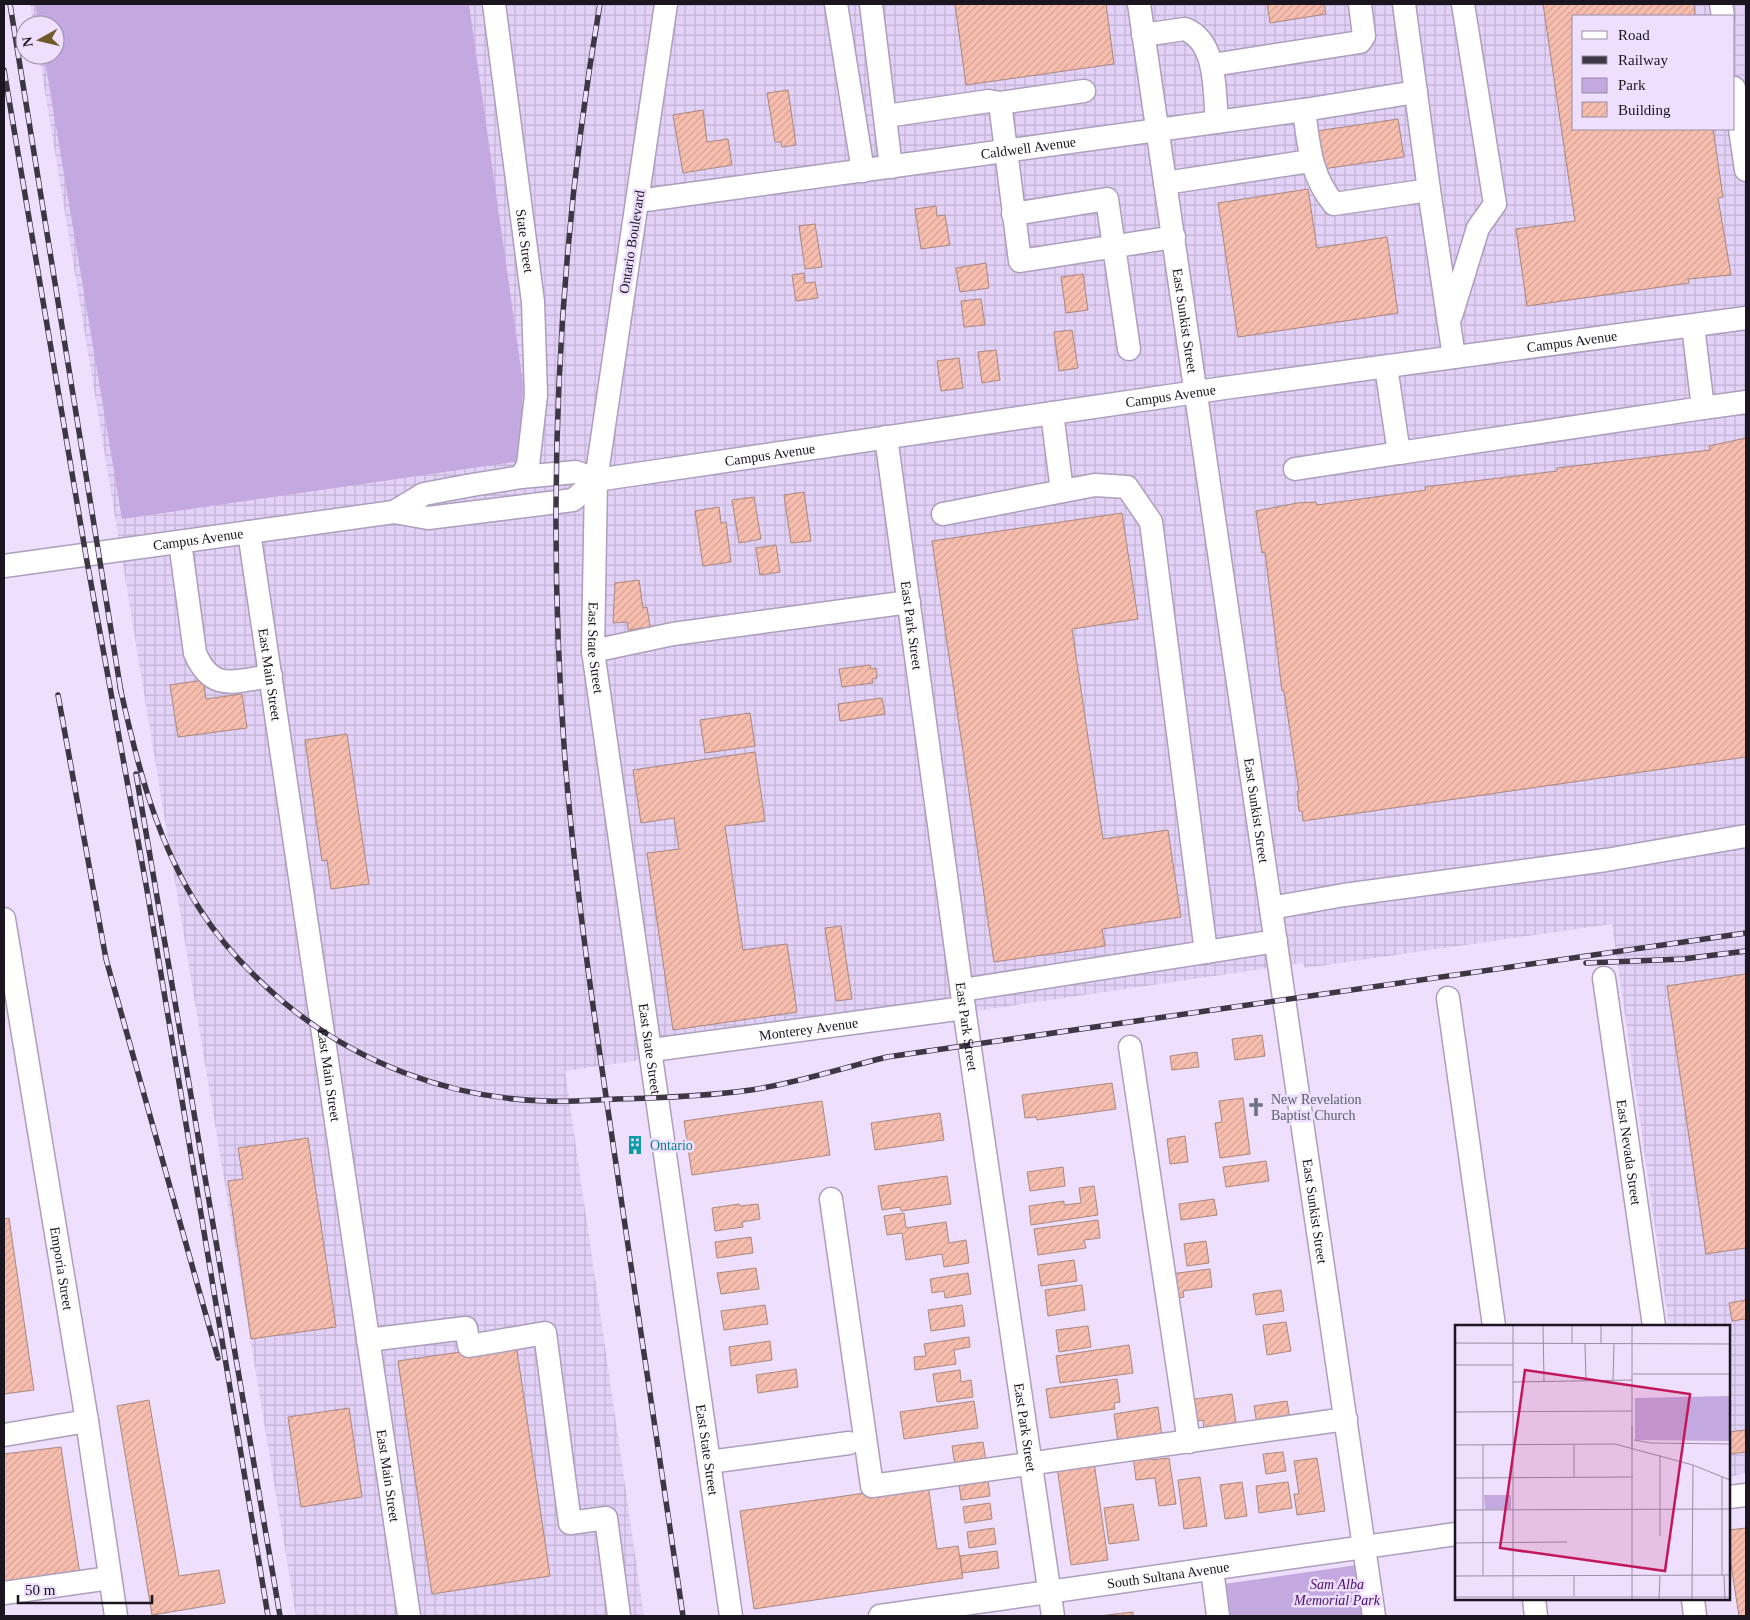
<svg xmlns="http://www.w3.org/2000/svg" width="1750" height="1620" font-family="'Times New Roman',serif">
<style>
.industrial{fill:url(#industrial-grid);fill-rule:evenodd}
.green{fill:#c3a9df}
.building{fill:url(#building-hatch);stroke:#a9887f}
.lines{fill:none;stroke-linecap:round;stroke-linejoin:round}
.minor-casing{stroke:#ad9fbc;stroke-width:25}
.minor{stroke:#fff;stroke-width:22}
.rail-casing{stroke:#3d3744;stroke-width:5.5}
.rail{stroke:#eddffd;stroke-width:4;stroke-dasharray:11;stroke-linecap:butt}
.labels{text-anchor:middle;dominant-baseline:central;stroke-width:5;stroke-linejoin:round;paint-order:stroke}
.street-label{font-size:14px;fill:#1a151f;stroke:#eddffd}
.worship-label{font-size:14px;fill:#5b616d;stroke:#eddffd;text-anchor:start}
.culture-label{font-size:14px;fill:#0d838f;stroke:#eddffd;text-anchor:start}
.park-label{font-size:14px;font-style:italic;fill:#470e6c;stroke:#eddffd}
.inset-road{fill:none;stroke:#998ea4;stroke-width:1}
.view{fill:#c2185b;fill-opacity:0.15;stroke:#c2185b;stroke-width:2.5}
.inset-edge{fill:none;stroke:#1a151f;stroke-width:2.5}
</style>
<defs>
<pattern id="industrial-grid" width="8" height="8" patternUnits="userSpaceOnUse" patternTransform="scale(1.25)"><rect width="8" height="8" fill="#e3d2f7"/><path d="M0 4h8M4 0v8" fill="none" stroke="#c2b3d3"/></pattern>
<pattern id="building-hatch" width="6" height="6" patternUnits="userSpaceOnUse" patternTransform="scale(1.25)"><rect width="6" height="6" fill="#f7bdae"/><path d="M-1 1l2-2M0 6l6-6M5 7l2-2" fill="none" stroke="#d3a295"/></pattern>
</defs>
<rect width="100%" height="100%" fill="#eddffd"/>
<!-- industrial -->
<path class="industrial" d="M 30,4 L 1746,4 L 1746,1473 L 1729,1477 L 1729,1326 L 1669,1326 L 1612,924 L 1305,968 L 1303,963 L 565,1071 L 644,1616 L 296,1616 L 39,55 L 55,55 L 55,25 L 34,25 ZM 1574,16 L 1734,16 L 1734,129 L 1574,129 Z"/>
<!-- green -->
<g class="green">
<polygon points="35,4 469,4 523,383 520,461 122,519 44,55 55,55 55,25 39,25"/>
<polygon points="1357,1565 1365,1616 1229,1616 1224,1584"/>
</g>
<!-- building -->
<g class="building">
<polygon points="955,4 1106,4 1114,64 966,85"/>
<polygon points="1267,4 1324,4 1326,14 1270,23"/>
<polygon points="1543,4 1694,4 1695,16 1574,16 1574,129 1713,129 1723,197 1718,198 1731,275 1688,279 1689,283 1527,306 1516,229 1575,221"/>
<polygon points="788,90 796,145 782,147 781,142 775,142 767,93"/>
<polygon points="703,110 707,142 728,139 732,165 683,173 673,115"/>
<polygon points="1398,119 1404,157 1323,169 1317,131"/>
<polygon points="1308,189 1317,248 1387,237 1398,313 1238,337 1218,203"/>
<polygon points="936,206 937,216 945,215 950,245 921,249 915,209"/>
<polygon points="815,224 822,267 805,269 799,226"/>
<polygon points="986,263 989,288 960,292 956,268"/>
<polygon points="804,273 805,283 815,282 818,298 796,301 792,275"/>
<polygon points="1083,274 1088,310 1066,313 1061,277"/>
<polygon points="981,299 985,325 964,327 961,301"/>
<polygon points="1072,330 1078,368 1059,371 1054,332"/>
<polygon points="996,350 1000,380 982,383 978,352"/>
<polygon points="959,358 963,388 941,391 937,361"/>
<polygon points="1746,438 1746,757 1303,821 1302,811 1299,811 1297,791 1299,791 1284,691 1282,691 1265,552 1262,553 1256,511 1297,503 1316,502 1317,505 1426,490 1425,487 1557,471 1557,468 1710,450 1709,446"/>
<polygon points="804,492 811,541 791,543 784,495"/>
<polygon points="754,497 761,539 739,543 732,500"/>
<polygon points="719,507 721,523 726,522 731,562 703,566 695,511"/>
<polygon points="1122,513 1138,619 1072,629 1103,839 1168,830 1181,917 1102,929 1105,946 994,962 932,541"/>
<polygon points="776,545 780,572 760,575 756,548"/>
<polygon points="639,580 643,608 647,607 650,627 628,630 627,622 613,623 615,583"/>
<polygon points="870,665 871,669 876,668 877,678 872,679 873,683 842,687 839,669"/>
<polygon points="203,680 206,699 242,694 247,728 178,737 170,685"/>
<polygon points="882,698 885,714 840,721 838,704"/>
<polygon points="750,713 755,746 705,753 700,720"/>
<polygon points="347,734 369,884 331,889 327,860 322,861 305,740"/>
<polygon points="755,752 765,821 725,826 743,950 787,944 797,1012 673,1030 647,853 679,849 674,818 641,823 633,770"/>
<polygon points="841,926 852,999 836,1001 825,928"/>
<polygon points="1746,974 1746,1248 1706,1254 1667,986"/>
<polygon points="1262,1035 1265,1056 1235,1060 1232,1039"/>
<polygon points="1197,1052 1199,1067 1172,1070 1170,1056"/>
<polygon points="1112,1083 1116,1109 1037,1120 1036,1117 1025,1118 1022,1095"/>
<polygon points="1243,1098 1250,1154 1220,1158 1215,1123 1222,1122 1219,1101"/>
<polygon points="822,1101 830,1155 692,1175 684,1121"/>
<polygon points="940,1113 944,1140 875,1150 871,1123"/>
<polygon points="1185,1136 1188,1162 1170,1164 1167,1139"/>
<polygon points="308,1138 336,1327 251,1339 228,1181 243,1179 238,1148"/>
<polygon points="638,1140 639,1150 633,1151 632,1141"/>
<polygon points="1266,1161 1269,1181 1226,1187 1223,1167"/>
<polygon points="1063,1167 1065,1186 1030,1191 1027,1172"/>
<polygon points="947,1176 951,1204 901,1211 900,1207 882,1210 878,1186"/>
<polygon points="1094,1186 1098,1215 1031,1225 1029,1206 1064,1201 1064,1205 1081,1203 1079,1188"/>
<polygon points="1214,1199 1217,1215 1181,1220 1179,1204"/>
<polygon points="739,1204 740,1206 758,1204 760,1219 742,1222 743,1227 715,1231 712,1208"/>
<polygon points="904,1213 906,1228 946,1222 949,1243 966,1240 969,1263 944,1267 942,1254 906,1260 902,1233 887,1235 884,1216"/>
<polygon points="9,1218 34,1390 4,1394 4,1219"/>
<polygon points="1098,1220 1100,1238 1084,1240 1086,1248 1038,1255 1034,1229"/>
<polygon points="751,1237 753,1253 717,1258 715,1242"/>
<polygon points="1206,1241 1209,1263 1187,1266 1184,1244"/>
<polygon points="1074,1260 1077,1281 1041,1286 1038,1265"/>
<polygon points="756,1268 759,1289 721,1294 717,1273"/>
<polygon points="1210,1269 1212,1287 1183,1291 1184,1297 1173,1299 1170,1274"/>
<polygon points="968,1273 971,1294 945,1298 944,1291 932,1293 930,1279"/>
<polygon points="1082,1285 1085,1310 1048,1316 1045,1290"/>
<polygon points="1281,1290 1284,1311 1256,1315 1253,1294"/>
<polygon points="1746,1300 1746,1324 1745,1319 1732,1321 1729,1303"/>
<polygon points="765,1305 768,1324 724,1330 721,1311"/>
<polygon points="962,1305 965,1326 931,1331 928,1310"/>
<polygon points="1286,1322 1291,1351 1267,1355 1263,1325"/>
<polygon points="1088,1326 1091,1347 1059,1352 1056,1330"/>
<polygon points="969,1337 970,1347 954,1350 956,1364 915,1370 914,1357 926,1356 924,1344"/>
<polygon points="770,1341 772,1360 731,1366 729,1347"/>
<polygon points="516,1344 550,1576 432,1594 398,1361"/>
<polygon points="1129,1345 1133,1373 1060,1383 1056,1356"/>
<polygon points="796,1369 798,1387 758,1393 756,1375"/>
<polygon points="960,1370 961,1382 971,1380 973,1397 937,1402 933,1374"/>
<polygon points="1117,1379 1120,1402 1114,1403 1115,1409 1050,1418 1046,1389"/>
<polygon points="1232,1394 1236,1423 1204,1428 1203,1420 1191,1422 1188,1400"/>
<polygon points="149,1400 179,1576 219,1570 225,1603 152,1615 117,1406"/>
<polygon points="974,1401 978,1428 904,1439 900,1412"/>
<polygon points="1287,1401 1290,1419 1257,1424 1254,1406"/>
<polygon points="1158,1407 1162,1437 1118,1443 1114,1414"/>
<polygon points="349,1408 362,1497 301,1507 288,1417"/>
<polygon points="1745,1430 1746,1452 1729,1454 1729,1432"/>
<polygon points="983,1442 986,1461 955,1466 952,1446"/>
<polygon points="61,1447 80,1575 4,1586 4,1454"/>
<polygon points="1283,1452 1286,1471 1266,1474 1263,1454"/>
<polygon points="1151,1454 1152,1460 1169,1458 1176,1504 1159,1506 1155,1478 1136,1480 1133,1456"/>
<polygon points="1317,1458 1325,1511 1297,1515 1294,1494 1299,1494 1294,1461"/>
<polygon points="1094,1462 1108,1560 1071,1565 1057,1467"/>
<polygon points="1200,1477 1207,1526 1184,1529 1178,1480"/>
<polygon points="988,1480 990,1496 961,1500 959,1484"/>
<polygon points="1242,1482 1247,1516 1225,1519 1220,1485"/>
<polygon points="1288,1482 1292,1508 1259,1513 1256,1486"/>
<polygon points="928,1484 937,1549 958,1546 963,1578 754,1609 740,1511"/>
<polygon points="990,1503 992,1519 965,1523 963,1507"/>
<polygon points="1133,1504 1139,1540 1109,1544 1104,1508"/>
<polygon points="994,1528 996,1544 969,1548 967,1532"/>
<polygon points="1746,1528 1746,1616 1739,1616 1729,1552 1729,1530"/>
<polygon points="997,1551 999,1568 962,1573 960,1556"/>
<polygon points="1133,1612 1133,1616 1099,1616"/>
</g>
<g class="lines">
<!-- minor casing -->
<g class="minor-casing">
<g id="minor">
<path id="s1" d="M 494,4 L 533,302 L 536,395 L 528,465 L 521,477"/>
<path id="s2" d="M 666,4 L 596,480 L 593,651 L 731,1616"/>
<polyline points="836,4 863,171"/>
<polyline points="871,4 891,167"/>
<path id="s3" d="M 1139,4 L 1374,1616"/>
<polyline points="1404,4 1429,190 1454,357"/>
<polyline points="1721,4 1723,16"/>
<path d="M 1143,35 L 1185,29 C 1218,42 1214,93 1217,122"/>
<polyline points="1212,65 1360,42 1364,36 1360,4"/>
<polyline points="1734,88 1746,170"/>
<polyline points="1000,103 1084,91"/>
<path d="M 1304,110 C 1309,146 1310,175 1334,204 L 1429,190"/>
<polyline points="886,116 989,101 1000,103 1020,261 1174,237"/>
<polyline points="1165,183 1310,161"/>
<path id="s4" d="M 638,201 L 1304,110 L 1416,92"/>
<polyline points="1013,214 1107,199 1129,349"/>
<polyline points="1451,316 1478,228 1495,204 1463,4"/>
<polyline points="1386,367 1399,453 1703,408 1693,326"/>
<polyline points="1703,408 1746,402"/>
<polyline points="1052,413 1062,491"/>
<path id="s5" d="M 886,437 L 964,1008 L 1053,1616"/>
<polyline points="1295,469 1399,453"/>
<path id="s6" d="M 394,512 L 424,494 L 472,485 L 521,477 L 576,472 L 596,480 L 1224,388 L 1746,318"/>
<polyline points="943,514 1095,485 1127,487 1151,522 1206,952"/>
<path id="s7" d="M 249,532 L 409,1616"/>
<path d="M 180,542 L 195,653 C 212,693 234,681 271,676"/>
<path id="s8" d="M 4,566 L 394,512 L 428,518 L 573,500 L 596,480"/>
<polyline points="593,651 673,634 909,602"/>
<polyline points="1271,908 1344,895 1606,860 1746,836"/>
<path id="s9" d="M 4,919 L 87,1421 L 116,1616"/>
<path id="s10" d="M 1604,978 L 1654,1326"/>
<polyline points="962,990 1276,941"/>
<polyline points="1448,998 1494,1326"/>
<polyline points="1130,1047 1189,1442"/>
<path id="s11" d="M 652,1050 L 964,1008"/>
<polyline points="831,1199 872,1486 1346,1419"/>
<polyline points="368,1340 466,1328 469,1346 545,1333 570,1523 606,1518 619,1616"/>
<polyline points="4,1435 87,1421"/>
<polyline points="709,1462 849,1443"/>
<polyline points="1729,1497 1746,1495"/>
<polyline points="1212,1569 1218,1616"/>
<polyline points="4,1593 110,1578"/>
<polyline points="1534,1599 1536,1616"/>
<polyline points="1693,1599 1695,1616"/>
<path id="s12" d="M 880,1616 L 1456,1534"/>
</g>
</g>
<!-- minor -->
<use href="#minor" class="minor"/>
<!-- rail casing -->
<g class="rail-casing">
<g id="rail">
<polyline points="10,4 121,692"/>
<path d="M 600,4 C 557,253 546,508 565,760 C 576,895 596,1030 616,1164 C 638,1315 661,1466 683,1616"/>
<polyline points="4,70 86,556 147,890 268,1616"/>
<path d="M 120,687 C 137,764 157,844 201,911 C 222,944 251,974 281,1000 C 354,1062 450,1099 547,1101 C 570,1102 593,1100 617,1099 C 661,1098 707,1096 751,1090 C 797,1083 842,1068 887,1057 L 1746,933"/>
<polyline points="58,695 106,959 218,1358"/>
<polyline points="136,774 280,1616"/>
<polyline points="1586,963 1683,959 1746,951"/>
</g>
</g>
<!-- rail -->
<use href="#rail" class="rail"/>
</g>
<!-- icons -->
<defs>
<g id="church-bare" transform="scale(1.5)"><path d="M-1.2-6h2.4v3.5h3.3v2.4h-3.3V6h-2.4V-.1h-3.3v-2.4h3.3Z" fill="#6b7280" stroke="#eddffd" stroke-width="2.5" paint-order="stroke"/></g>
<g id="building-bare" transform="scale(1.5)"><path d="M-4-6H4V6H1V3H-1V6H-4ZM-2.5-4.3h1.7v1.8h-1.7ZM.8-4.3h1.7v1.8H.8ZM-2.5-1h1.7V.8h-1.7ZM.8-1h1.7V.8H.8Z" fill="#0f9aa8" stroke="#eddffd" stroke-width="2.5" paint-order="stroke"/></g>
</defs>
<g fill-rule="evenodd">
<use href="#church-bare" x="1256" y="1107"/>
<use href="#building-bare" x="635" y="1145"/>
</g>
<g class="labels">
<!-- street labels -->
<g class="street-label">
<text stroke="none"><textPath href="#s4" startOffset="394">Caldwell Avenue</textPath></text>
<text stroke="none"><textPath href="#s1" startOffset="239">State Street</textPath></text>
<text transform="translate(632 242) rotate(-81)">Ontario Boulevard</text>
<text stroke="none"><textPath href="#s3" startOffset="320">East Sunkist Street</textPath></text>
<text stroke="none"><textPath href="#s6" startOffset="1196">Campus Avenue</textPath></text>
<text stroke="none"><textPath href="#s6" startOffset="791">Campus Avenue</textPath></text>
<text stroke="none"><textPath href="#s6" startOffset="386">Campus Avenue</textPath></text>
<text stroke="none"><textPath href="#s8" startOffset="196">Campus Avenue</textPath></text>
<text stroke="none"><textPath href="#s5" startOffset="190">East Park Street</textPath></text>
<text stroke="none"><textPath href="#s2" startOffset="649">East State Street</textPath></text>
<text stroke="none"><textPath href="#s7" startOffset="144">East Main Street</textPath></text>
<text stroke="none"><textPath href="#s3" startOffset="815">East Sunkist Street</textPath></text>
<text stroke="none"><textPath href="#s5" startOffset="595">East Park Street</textPath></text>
<text stroke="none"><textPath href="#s11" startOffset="158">Monterey Avenue</textPath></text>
<text stroke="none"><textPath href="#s2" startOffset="1054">East State Street</textPath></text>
<text stroke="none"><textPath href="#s7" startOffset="549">East Main Street</textPath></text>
<text stroke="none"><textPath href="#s10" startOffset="176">East Nevada Street</textPath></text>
<text stroke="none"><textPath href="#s3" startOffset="1220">East Sunkist Street</textPath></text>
<text stroke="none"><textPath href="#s9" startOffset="354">Emporia Street</textPath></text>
<text stroke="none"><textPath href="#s5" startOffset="1000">East Park Street</textPath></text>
<text stroke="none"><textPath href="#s2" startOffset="1459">East State Street</textPath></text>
<text stroke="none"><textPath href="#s7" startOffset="954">East Main Street</textPath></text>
<text stroke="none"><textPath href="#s12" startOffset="291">South Sultana Avenue</textPath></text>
</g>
<!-- worship labels -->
<g class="worship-label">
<text x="1271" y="1099">New Revelation<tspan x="1271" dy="16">Baptist Church</tspan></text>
</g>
<!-- culture labels -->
<g class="culture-label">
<text x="650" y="1145">Ontario</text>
</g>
<!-- park labels -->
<g class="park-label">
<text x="1337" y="1584">Sam Alba<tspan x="1337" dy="16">Memorial Park</tspan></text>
</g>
</g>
<!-- overview -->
<g transform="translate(1455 1325)">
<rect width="275" height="275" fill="#eddffd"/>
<path d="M 275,71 L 275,116 L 180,115 L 180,73 ZM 29,170 L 56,170 L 56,184 L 30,184 Z" fill="#c3a9df"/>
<path class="inset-road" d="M 58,0 L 58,275M 88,0 L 89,57M 146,0 L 146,18M 177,0 L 177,18M 0,18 L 275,19M 117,18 L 117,0M 130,18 L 131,56M 0,40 L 58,40M 178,49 L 275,49M 158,55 L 159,19M 58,57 L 177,55M 0,87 L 177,86M 177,101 L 177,275M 179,115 L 196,118 L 275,119M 0,120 L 160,119 L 238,140 L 275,155M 177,122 L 177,19M 205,130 L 205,211M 119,152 L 119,120M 0,153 L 178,152M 0,185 L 275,184M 0,218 L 112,217M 28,250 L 28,120M 119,250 L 119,271M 267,250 L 267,152M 269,250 L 270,275M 0,251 L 275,250M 0,272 L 275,272M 204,275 L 205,251M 237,275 L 238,140"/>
<path class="view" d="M 70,45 L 235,69 L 210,246 L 45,223 Z"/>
<rect width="275" height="275" class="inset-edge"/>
</g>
<!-- border -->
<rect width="1750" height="1620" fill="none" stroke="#1a151f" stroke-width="10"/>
<!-- legend -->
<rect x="1572" y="15" width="162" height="115" fill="#eddffd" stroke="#998ea4"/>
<rect x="1582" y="31" width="25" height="8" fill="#ffffff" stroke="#998ea4"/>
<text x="1618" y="40" font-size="15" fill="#1a151f">Road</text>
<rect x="1582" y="56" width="25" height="8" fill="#3d3744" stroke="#998ea4"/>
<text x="1618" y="65" font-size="15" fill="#1a151f">Railway</text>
<rect x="1582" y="78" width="25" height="15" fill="#c3a9df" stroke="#998ea4"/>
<text x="1618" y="90" font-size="15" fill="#1a151f">Park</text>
<rect x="1582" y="102" width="25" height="15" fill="url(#building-hatch)" stroke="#998ea4"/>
<text x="1618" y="115" font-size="15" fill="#1a151f">Building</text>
<!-- north arrow -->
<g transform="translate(40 40) rotate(262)"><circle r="24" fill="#eddffd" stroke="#998ea4"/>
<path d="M0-4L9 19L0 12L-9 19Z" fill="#705929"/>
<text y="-8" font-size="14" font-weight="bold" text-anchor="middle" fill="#1a151f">N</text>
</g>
<!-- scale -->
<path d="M18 1595v8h134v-8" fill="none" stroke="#1a151f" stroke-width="2.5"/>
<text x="25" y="1595" font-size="15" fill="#1a151f" stroke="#eddffd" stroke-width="4" paint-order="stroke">50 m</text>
</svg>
